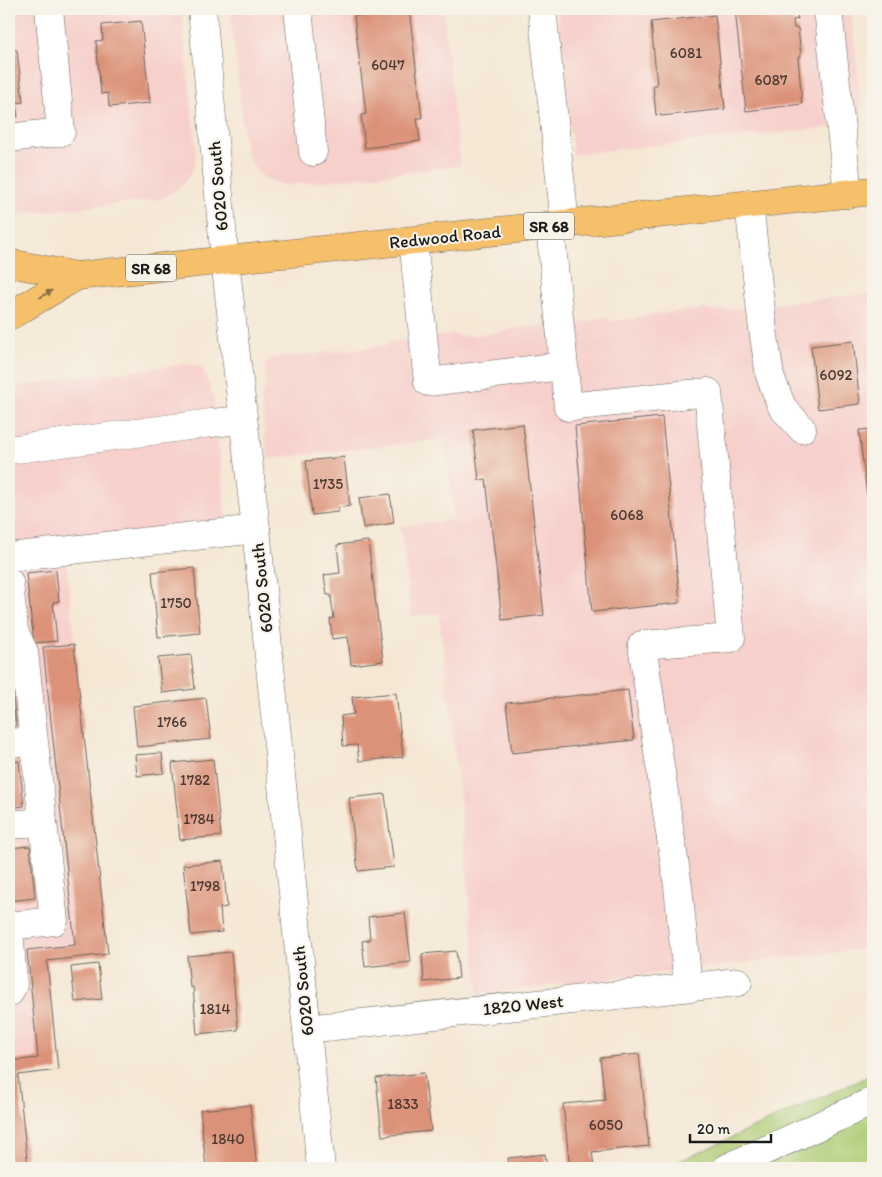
<svg xmlns="http://www.w3.org/2000/svg" width="882" height="1177" font-family="Itim,sans-serif">
<style>
.built{fill:#f7d0cc}
.green{fill:#accc74;stroke:#647448}
.building{fill:#dc9278}
.lines{fill:none;stroke-linecap:round;stroke-linejoin:round}
.minor-casing{stroke:#68635c;stroke-width:29}
.major-casing{stroke:#68635c;stroke-width:29}
.highway-casing{stroke:#68635c;stroke-width:29}
.minor{stroke:#fff;stroke-width:28}
.major{stroke:#f6c06b;stroke-width:28}
.highway{stroke:#f6c06b;stroke-width:28}
.oneway{fill:#896e44}
.labels{text-anchor:middle;dominant-baseline:central;stroke-width:4;stroke-linejoin:round;paint-order:stroke}
.number-label{font-size:15px;fill:#4c3a33}
.shield{fill:#f7f3e8;stroke:#5e5c59;stroke-width:1}
.shield-label{font-size:16px;font-weight:bold;fill:#1c1c1c}
.street-label{font-size:18px;fill:#1c1c1c;stroke:#f7f3e8}
</style>
<rect width="100%" height="100%" fill="#f7f3e8"/>
<filter id="ink" filterUnits="userSpaceOnUse"><feTurbulence type="fractalNoise" baseFrequency=".02" numOctaves="2"/><feDisplacementMap in="SourceGraphic" scale="10" xChannelSelector="R" yChannelSelector="G"/><feConvolveMatrix kernelMatrix="1 2 1 2 8 2 1 2 1" color-interpolation-filters="sRGB"/></filter>
<filter id="wash" filterUnits="userSpaceOnUse"><feTurbulence type="fractalNoise" baseFrequency=".0096" numOctaves="4" result="noise"/><feDisplacementMap in="SourceGraphic" scale="20" xChannelSelector="R" yChannelSelector="G"/><feGaussianBlur stdDeviation="1.12" result="paint"/><feColorMatrix in="noise" values="0 0 0 0 0 0 0 0 0 0 0 0 0 0 0 0 0 1.4 0 .05"/><feComposite in="paint" operator="in"/></filter>
<g filter="url(#wash)">
<rect width="100%" height="100%" fill="#f5e7d4"/>
<!-- built -->
<g class="built">
<polygon points="9,9 181,9 196,149 195,160 192,172 182,186 165,197 153,200 9,215"/>
<polygon points="230,9 443,9 460,166 300,184 286,185 276,183 265,178 255,170 246,152"/>
<polygon points="557,9 851,9 863,124 573,154"/>
<polygon points="873,293 873,948 478,994 460,798 439,613 412,617 400,526 454,520 445,439 268,459 261,399 266,386 265,370 267,362 273,358 385,346 389,342 453,335 469,336 503,332 511,329 591,321 605,316 611,321 632,319 639,316 704,309 715,311"/>
<polygon points="185,364 202,367 213,396 229,541 66,558 108,954 47,962 58,1070 18,1075 28,1168 9,1168 9,387"/>
</g>
<!-- green -->
<polygon class="green" points="873,1074 873,1168 664,1168"/>
<g id="blocks">
<!-- building -->
<g class="building">
<polygon points="409,9 422,118 417,118 420,141 365,148 361,115 366,114 354,16"/>
<polygon points="735,9 796,9 798,19 793,20 794,28 798,28 801,56 798,57 802,104 746,111"/>
<polygon points="715,15 725,109 661,116 660,114 656,115 653,85 657,85 651,22"/>
<polygon points="141,21 150,103 109,107 108,93 101,94 96,41 103,40 102,25"/>
<polygon points="17,50 23,102 16,103 18,117 9,118 9,51"/>
<polygon points="853,341 860,404 818,409 811,346"/>
<polygon points="662,417 680,603 592,612 575,426"/>
<polygon points="523,424 544,615 502,620 486,479 479,480 473,430"/>
<polygon points="873,429 873,494 867,495 859,430"/>
<polygon points="344,457 350,506 338,508 338,512 312,515 306,461"/>
<polygon points="390,494 394,523 363,528 359,498"/>
<polygon points="368,541 383,661 351,665 348,637 332,639 330,619 334,618 332,606 331,595 327,595 324,575 340,573 337,545"/>
<polygon points="194,568 200,633 158,637 152,572"/>
<polygon points="56,570 59,601 53,602 57,641 34,643 26,573"/>
<polygon points="74,644 108,954 47,961 58,1070 18,1075 28,1168 9,1168 9,1061 38,1058 27,950 75,945 43,647"/>
<polygon points="191,655 195,689 162,693 158,658"/>
<polygon points="12,687 16,726 9,727 9,688"/>
<polygon points="628,690 634,740 512,753 506,703"/>
<polygon points="396,693 403,757 359,761 357,745 343,746 341,716 354,714 352,697"/>
<polygon points="206,698 211,739 137,747 133,706"/>
<polygon points="162,753 164,773 137,776 135,755"/>
<polygon points="213,759 221,836 180,840 172,763"/>
<polygon points="19,761 24,806 9,808 9,763"/>
<polygon points="385,794 394,867 358,871 349,798"/>
<polygon points="30,846 35,898 9,901 9,848"/>
<polygon points="223,861 227,907 220,908 222,932 191,935 183,865"/>
<polygon points="405,913 411,962 365,967 362,941 370,940 368,917"/>
<polygon points="456,951 459,978 424,982 422,954"/>
<polygon points="231,952 238,1030 197,1034 193,987 190,987 187,956"/>
<polygon points="98,964 102,999 75,1002 71,967"/>
<polygon points="639,1054 649,1146 592,1152 594,1167 570,1168 563,1104 605,1100 600,1058"/>
<polygon points="424,1073 431,1131 382,1136 376,1078"/>
<polygon points="250,1105 257,1168 206,1168 200,1110"/>
<polygon points="545,1154 547,1168 509,1168 508,1158"/>
</g>
</g>
</g>
<g filter="url(#ink)">
<use href="#blocks" fill-opacity="0" stroke="#68635c" stroke-width="1"/>
<g class="lines">
<!-- minor casing -->
<g class="minor-casing">
<g id="minor">
<polyline points="202,9 225,260 256,529 321,1168"/>
<polyline points="298,9 313,152"/>
<polyline points="542,9 565,224"/>
<polyline points="828,9 848,194"/>
<polyline points="9,138 61,132 49,9"/>
<polyline points="749,204 763,330 770,376 782,407 802,429"/>
<polyline points="550,226 568,407 708,392 731,638 642,645 678,886 688,987"/>
<polyline points="413,241 428,382 563,366"/>
<polyline points="9,450 211,423 243,420"/>
<polyline points="9,557 256,529"/>
<polyline points="9,582 14,631 24,652 54,921 9,926 13,985 9,993"/>
<polyline points="9,743 33,741"/>
<polyline points="9,825 43,822"/>
<polyline points="307,1029 738,982"/>
<polyline points="727,1168 873,1101"/>
</g>
</g>
<!-- major casing -->
<g class="major-casing">
<g id="major">
<polyline points="9,263 77,276 873,191"/>
<polyline points="9,313 16,312 77,276"/>
</g>
</g>
<!-- highway casing -->
<g class="highway-casing">
<polyline id="highway" points="9,316 16,312"/>
</g>
<!-- minor -->
<use href="#minor" class="minor"/>
<!-- major -->
<use href="#major" class="major"/>
<!-- highway -->
<use href="#highway" class="highway"/>
</g>
<!-- one-way arrows -->
<defs><path id="oneway-solid" d="M-6-.8H1V-3.2L6.5 0L1 3.2V.8H-6Z" transform="scale(1.25)"/></defs>
<use class="oneway" href="#oneway-solid" transform="translate(46 294) rotate(-31)"/>
</g>
<g class="labels">
<!-- number labels -->
<g class="number-label">
<text x="686" y="53">6081</text>
<text x="388" y="65">6047</text>
<text x="771" y="80">6087</text>
<text x="836" y="375">6092</text>
<text x="328" y="484">1735</text>
<text x="627" y="515">6068</text>
<text x="176" y="603">1750</text>
<text x="172" y="722">1766</text>
<text x="195" y="780">1782</text>
<text x="199" y="819">1784</text>
<text x="205" y="886">1798</text>
<text x="215" y="1009">1814</text>
<text x="403" y="1104">1833</text>
<text x="606" y="1125">6050</text>
<text x="228" y="1139">1840</text>
</g>
<!-- shield labels -->
<g class="shield">
<rect x="524" y="212.5" width="50" height="27" rx="4"/>
<rect x="126" y="254.5" width="50" height="27" rx="4"/>
</g>
<g class="shield-label">
<text x="549" y="226">SR 68</text>
<text x="151" y="268">SR 68</text>
</g>
<!-- street labels -->
<g class="street-label">
<text transform="translate(218 186) rotate(-95)">6020 South</text>
<text transform="translate(445 237) rotate(-6)">Redwood Road</text>
<text transform="translate(262 588) rotate(-96)">6020 South</text>
<text transform="translate(303 991) rotate(-96)">6020 South</text>
<text transform="translate(523 1005) rotate(-6)">1820 West</text>
</g>
</g>
<!-- margin -->
<rect width="882" height="1177" fill="none" stroke="#f7f3e8" stroke-width="30"/>
<!-- scale -->
<path d="M690 1134v8h81v-8" fill="none" stroke="#1c1c1c" stroke-width="2.5"/>
<text x="697" y="1134" font-size="15" fill="#1c1c1c" stroke="#f7f3e8" stroke-width="4" paint-order="stroke">20 m</text>
</svg>
